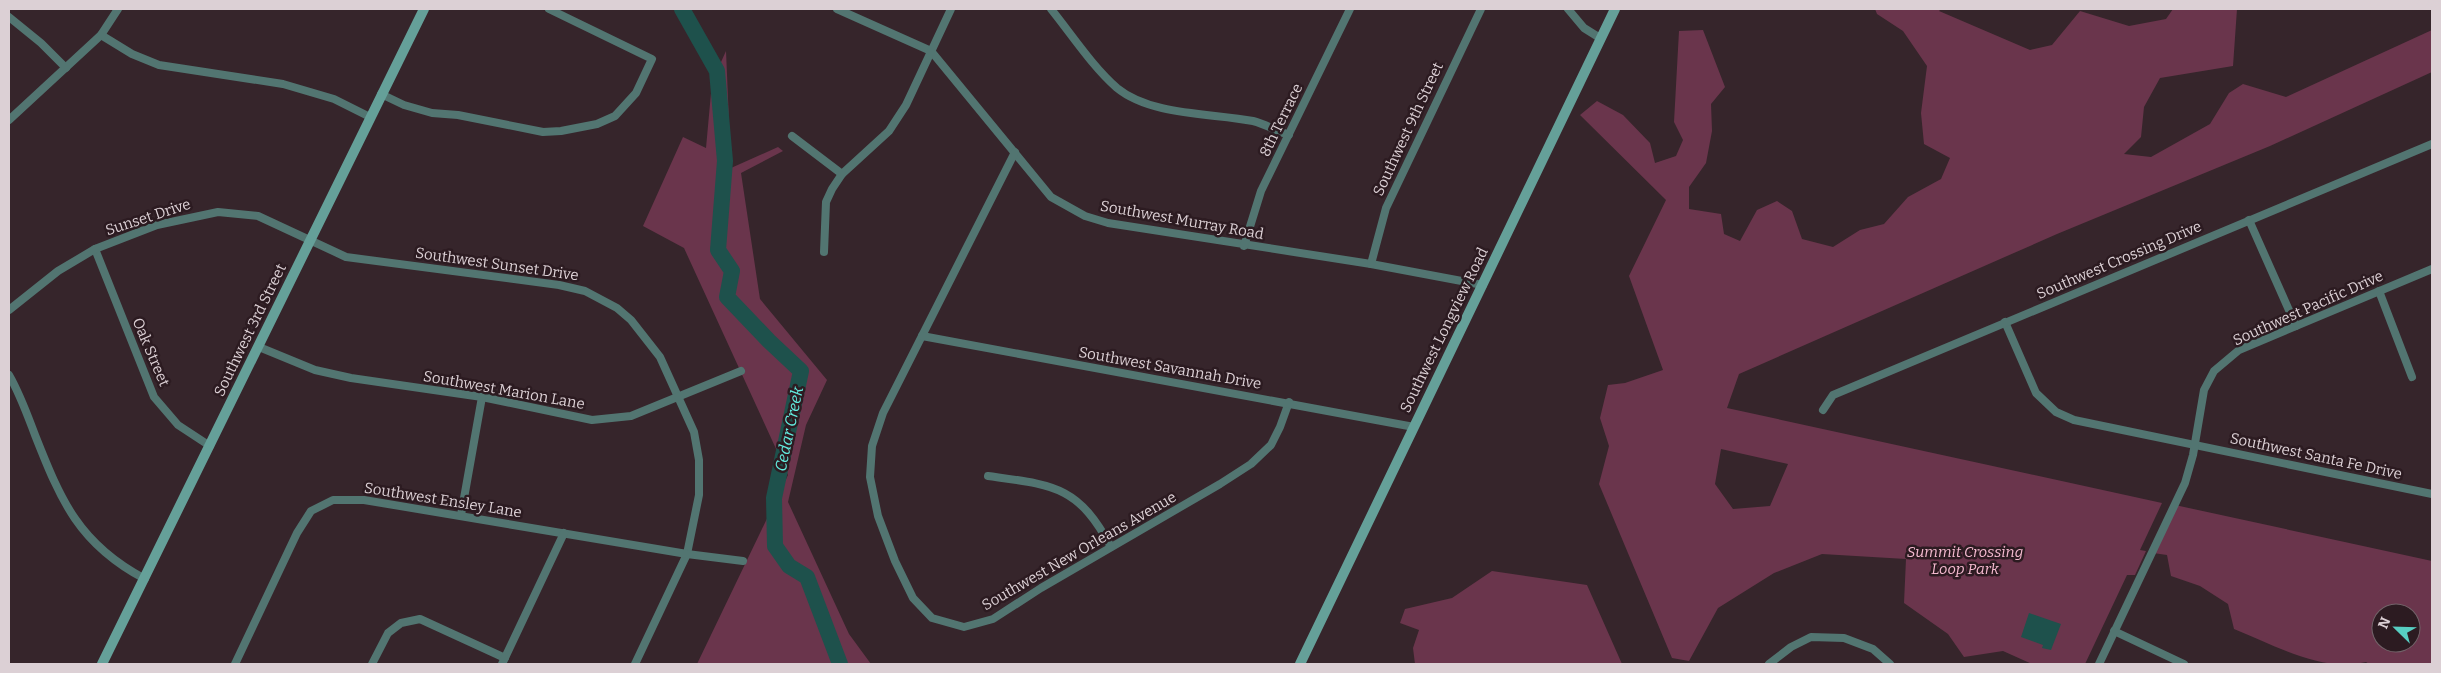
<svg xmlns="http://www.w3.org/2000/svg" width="2441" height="673" font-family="Bitter,serif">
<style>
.green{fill:#6a354c;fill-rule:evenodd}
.water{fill:#1e514c}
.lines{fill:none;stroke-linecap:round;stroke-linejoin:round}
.river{stroke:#1e514c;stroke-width:16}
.street{stroke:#527571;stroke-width:8}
.secondary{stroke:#65a099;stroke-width:10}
.labels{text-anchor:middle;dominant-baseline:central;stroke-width:5;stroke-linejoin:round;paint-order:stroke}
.street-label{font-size:15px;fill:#dcd0d5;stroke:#2c1b21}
.park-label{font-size:15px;font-style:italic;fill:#f5bad0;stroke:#2c1b21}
.water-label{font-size:16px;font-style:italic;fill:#63ede0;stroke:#2c1b21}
</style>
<rect width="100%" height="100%" fill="#36252b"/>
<!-- green -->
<g class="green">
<path d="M 1875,9 L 1941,9 L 1939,11 L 2030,50 L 2052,45 L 2080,11 L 2129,26 L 2166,19 L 2173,9 L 2237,9 L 2233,66 L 2160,78 L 2144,107 L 2141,137 L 2124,154 L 2151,157 L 2210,124 L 2229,93 L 2243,84 L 2286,97 L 2432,30 L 2432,72 L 2270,146 L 2057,234 L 1739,374 L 1727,408 L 2162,503 L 2140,550 L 2146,551 L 2135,575 L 2127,575 L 2085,664 L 2032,664 L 2003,651 L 1964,657 L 1948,634 L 1904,603 L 1906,559 L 1822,554 L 1774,573 L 1718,608 L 1689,661 L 1672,658 L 1599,484 L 1609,446 L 1600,418 L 1608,385 L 1625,383 L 1663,370 L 1629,276 L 1666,200 L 1580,115 L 1597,101 L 1623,115 L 1650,143 L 1655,163 L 1676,156 L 1683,140 L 1674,122 L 1679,31 L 1703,30 L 1725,87 L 1711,104 L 1712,131 L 1706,163 L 1689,187 L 1689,209 L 1721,214 L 1724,234 L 1740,241 L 1757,210 L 1777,201 L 1792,211 L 1802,239 L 1833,247 L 1860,230 L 1884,224 L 1908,197 L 1941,179 L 1950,158 L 1924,144 L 1921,113 L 1927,66 L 1903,31 L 1877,14 ZM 1721,449 L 1788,464 L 1770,506 L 1733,509 L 1715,484 Z"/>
<polygon points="726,51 731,168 778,147 783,151 741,173 760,299 827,380 806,425 788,502 849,634 871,664 697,664 788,475 684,248 643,226 683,137 706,148 712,82"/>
<path d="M 2175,505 L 2432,561 L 2432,664 L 2369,664 L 2366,662 C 2321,673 2275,645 2234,629 L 2228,604 L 2200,586 L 2171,576 L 2167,555 L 2153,553 ZM 2381,613 L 2411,613 L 2411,643 L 2381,643 Z"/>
<polygon points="1492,571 1587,585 1622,664 1415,664 1413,648 1419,630 1400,623 1405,609 1452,598"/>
</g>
<!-- water -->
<polygon class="water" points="2029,613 2061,624 2051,650 2042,648 2043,645 2021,637"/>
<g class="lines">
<!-- river -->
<polyline class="river" points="682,9 717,71 725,161 718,250 732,271 727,297 769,341 801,371 774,498 775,546 789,566 807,577 840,664"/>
<!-- street -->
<g class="street">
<polyline points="837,9 931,51 1051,197 1085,216 1108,223 1371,264 1483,285"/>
<path d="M 1051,9 C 1072,35 1092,66 1117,88 C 1151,116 1213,113 1253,121 C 1265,124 1277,131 1289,135"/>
<polyline points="1568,9 1584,28 1600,38"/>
<polyline points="9,17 41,43 66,68"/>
<polyline points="101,35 132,54 159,65 283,84 334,99 370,117"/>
<polyline points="381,94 404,105 432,113 458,115 543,132 561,131 597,124 615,116 636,93 652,59 549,9"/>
<polyline points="9,120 101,35 118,9"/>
<polyline points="792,136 842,174"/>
<polyline points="1015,152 883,413 872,446 870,477 878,516 895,561 913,598 932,618 964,627 993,619 1041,588 1220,484 1251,464 1271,445 1280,427 1289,402"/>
<polyline points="2249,220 2296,326"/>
<polyline points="1244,246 1261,191 1350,9"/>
<polyline points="95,249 154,397 178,425 210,446"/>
<polyline points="824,252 826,202 832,189 842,174 889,131 906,105 951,9"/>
<polyline points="1371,264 1386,208 1481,9"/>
<polyline points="2379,291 2412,377"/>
<polyline points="9,310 58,271 95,249 157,225 218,212 258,216 346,257 559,285 585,291 617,308 631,320 660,357 694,432 699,460 699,495 687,554 635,664"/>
<polyline points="2005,322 2036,393 2056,412 2074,420 2432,494"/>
<polyline points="922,336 1414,427"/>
<polyline points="259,347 315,370 351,378 482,397 592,420 631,416 741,371"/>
<path d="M 9,375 C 20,394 27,414 35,435 C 61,501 79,544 145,579"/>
<polyline points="1823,410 1833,395 2432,144"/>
<path d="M 988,476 C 1053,485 1078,485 1111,547"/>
<polyline points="461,515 482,397"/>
<polyline points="2114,631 2184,664"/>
<polyline points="235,664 297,533 311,511 333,500 364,500 687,554 743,561"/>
<polyline points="372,664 388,633 401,623 420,619 505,658"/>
<polyline points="502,664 564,533"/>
<polyline points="1769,664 1791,647 1811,637 1844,638 1873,649 1890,664"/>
<polyline points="2099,664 2185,483 2193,455 2204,390 2214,371 2239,350 2432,269"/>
</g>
<!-- secondary -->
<g class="secondary">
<polyline points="102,664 424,9"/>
<polyline points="1300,664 1615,9"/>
</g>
</g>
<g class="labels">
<!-- street labels -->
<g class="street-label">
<text transform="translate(1281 120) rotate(-64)">8th Terrace</text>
<text transform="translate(1408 129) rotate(-65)">Southwest 9th Street</text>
<text transform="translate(148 217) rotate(-18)">Sunset Drive</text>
<text transform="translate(1182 220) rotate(10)">Southwest Murray Road</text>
<text transform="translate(2119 260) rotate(-23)">Southwest Crossing Drive</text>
<text transform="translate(497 264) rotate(8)">Southwest Sunset Drive</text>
<text transform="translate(2308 308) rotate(-24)">Southwest Pacific Drive</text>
<text transform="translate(250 330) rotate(-64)">Southwest 3rd Street</text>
<text transform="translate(1444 330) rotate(-64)">Southwest Longview Road</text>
<text transform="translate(151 352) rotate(67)">Oak Street</text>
<text transform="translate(1170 368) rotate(10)">Southwest Savannah Drive</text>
<text transform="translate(504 390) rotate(10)">Southwest Marion Lane</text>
<text transform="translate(2316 456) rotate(12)">Southwest Santa Fe Drive</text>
<text transform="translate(443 500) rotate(9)">Southwest Ensley Lane</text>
<text transform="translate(1079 551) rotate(-30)">Southwest New Orleans Avenue</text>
</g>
<!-- park labels -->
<g class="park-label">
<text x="1965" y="552">Summit Crossing<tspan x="1965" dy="17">Loop Park</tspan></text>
</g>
<!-- water labels -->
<g class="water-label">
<text transform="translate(789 429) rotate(-78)">Cedar Creek</text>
</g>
</g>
<!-- border -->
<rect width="2441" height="673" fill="none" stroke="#dcd0d5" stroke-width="20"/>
<!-- north arrow -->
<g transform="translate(2396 628) rotate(293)"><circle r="24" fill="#2c1b21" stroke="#726369"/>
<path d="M0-4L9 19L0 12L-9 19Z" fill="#57cec2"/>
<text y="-8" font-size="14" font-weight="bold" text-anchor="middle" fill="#dcd0d5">N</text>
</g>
</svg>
